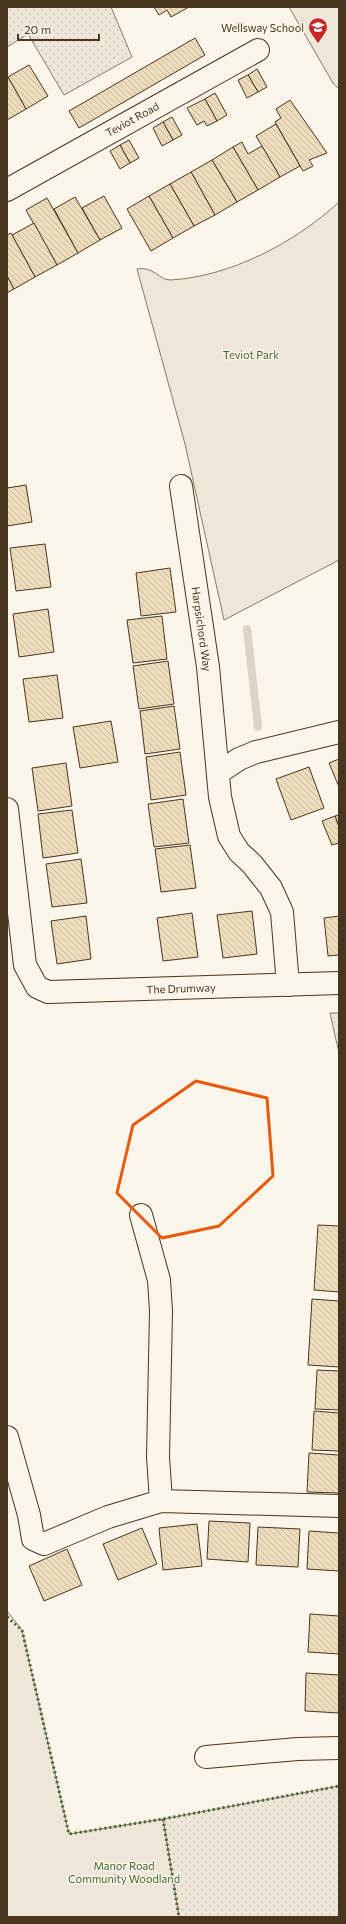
<svg xmlns="http://www.w3.org/2000/svg" width="346" height="1924" font-family="Commissioner,sans-serif">
<style>
.grass{fill:url(#grass-dots);stroke:#887966}
.park{fill:#ede6d9;stroke:#887966}
.lines{fill:none;stroke-linecap:round;stroke-linejoin:round}
.stream{stroke:#dcd4c6;stroke-width:8}
.building{fill:url(#building-back-hatch);stroke:#4a3520}
.street-casing{stroke:#4a3520;stroke-width:24}
.street{stroke:#fbf6e9;stroke-width:22}
.hedge{stroke:#436837;stroke-width:3;stroke-dasharray:2 3;stroke-linecap:butt}
.marked{fill:none;stroke:#e8590c;stroke-width:3;stroke-linejoin:round}
.labels{text-anchor:middle;dominant-baseline:central;stroke-width:3;stroke-linejoin:round;paint-order:stroke}
.poi-label{font-size:11px;fill:#4a3520;stroke:#fbf6e9;text-anchor:end}
.street-label{font-size:11px;fill:#4a3520;stroke:#fbf6e9}
.park-label{font-size:11px;fill:#436837;stroke:#fbf6e9}
</style>
<defs>
<pattern id="grass-dots" width="8" height="8" patternUnits="userSpaceOnUse"><rect width="8" height="8" fill="#ede6d9"/><path d="M2 2h.1M6 6h.1" fill="none" stroke="#cdc6ba" stroke-width="1.8" stroke-linecap="round"/></pattern>
<pattern id="building-back-hatch" width="6" height="6" patternUnits="userSpaceOnUse"><rect width="6" height="6" fill="#ecdcbc"/><path d="M-1 5l2 2M0 0l6 6M5-1l2 2" fill="none" stroke="#ccbda1"/></pattern>
</defs>
<rect width="100%" height="100%" fill="#fbf6e9"/>
<!-- grass -->
<g class="grass">
<polygon points="7,7 111,7 132,57 64,95 28,34 7,47"/>
<polygon points="330,1013 339,1013 339,1053"/>
<polygon points="339,1786 339,1917 179,1917 163,1819"/>
</g>
<!-- park -->
<g class="park">
<polygon points="289,7 339,7 339,89 333,83"/>
<path d="M 339,202 L 339,560 L 224,620 L 185,444 L 137,269 C 154,266 159,280 170,280 C 230,277 296,242 339,202 Z"/>
<polygon points="7,1611 22,1630 69,1834 163,1819 179,1917 7,1917"/>
</g>
<g class="lines">
<!-- stream -->
<polyline class="stream" points="247,629 258,727"/>
</g>
<!-- building -->
<g class="building">
<polygon points="154,7 189,7 171,17 167,10 159,15"/>
<polygon points="195,38 205,55 79,128 69,111"/>
<polygon points="29,65 48,96 26,109 8,77"/>
<polygon points="257,69 267,87 258,92 248,75"/>
<polygon points="248,75 258,92 247,98 238,80"/>
<polygon points="8,77 26,109 7,120 7,78"/>
<polygon points="215,93 227,115 217,121 205,99"/>
<polygon points="205,99 217,121 207,126 204,121 197,125 187,108"/>
<polygon points="290,100 327,153 309,160 313,166 303,171 275,122 281,118 276,109"/>
<polygon points="172,117 182,135 173,140 163,122"/>
<polygon points="163,122 173,140 162,146 153,128"/>
<polygon points="276,124 300,166 280,177 256,136"/>
<polygon points="129,140 139,158 130,163 120,145"/>
<polygon points="242,142 248,154 262,146 280,177 258,190 233,147"/>
<polygon points="120,145 130,163 120,169 110,151"/>
<polygon points="233,147 258,190 237,202 212,160"/>
<polygon points="212,160 237,202 215,215 191,172"/>
<polygon points="191,172 215,215 194,226 170,184"/>
<polygon points="170,184 194,226 173,238 149,196"/>
<polygon points="104,196 122,228 100,240 82,208"/>
<polygon points="149,196 173,238 151,251 127,209"/>
<polygon points="75,197 100,240 78,253 54,209"/>
<polygon points="47,198 78,253 57,265 26,210"/>
<polygon points="34,223 57,265 35,277 12,235"/>
<polygon points="11,233 35,277 14,289 7,276 7,235"/>
<polygon points="7,276 14,289 7,293"/>
<polygon points="26,485 32,522 7,526 7,488"/>
<polygon points="45,544 51,587 16,591 10,548"/>
<polygon points="170,568 176,612 141,616 136,573"/>
<polygon points="48,609 54,652 19,657 13,614"/>
<polygon points="162,616 167,659 133,663 127,620"/>
<polygon points="168,661 174,704 139,709 133,666"/>
<polygon points="57,675 63,718 29,722 23,679"/>
<polygon points="174,706 180,749 145,754 140,711"/>
<polygon points="111,721 118,762 80,768 73,727"/>
<polygon points="180,752 186,795 151,800 146,757"/>
<polygon points="339,759 339,787 329,763"/>
<polygon points="66,763 72,806 38,811 32,768"/>
<polygon points="309,767 324,808 291,820 276,779"/>
<polygon points="183,799 189,843 154,847 148,804"/>
<polygon points="72,810 78,853 43,858 38,814"/>
<polygon points="339,815 339,827 335,816"/>
<polygon points="335,816 339,827 339,843 332,845 322,821"/>
<polygon points="190,845 196,888 161,892 155,849"/>
<polygon points="81,859 87,903 52,907 46,864"/>
<polygon points="252,911 257,954 223,958 217,915"/>
<polygon points="192,913 198,957 163,961 157,918"/>
<polygon points="86,916 91,959 57,964 51,921"/>
<polygon points="339,916 339,955 328,956 324,918"/>
<polygon points="318,1225 339,1226 339,1292 314,1290"/>
<polygon points="312,1299 339,1301 339,1367 308,1365"/>
<polygon points="317,1370 339,1371 339,1410 315,1409"/>
<polygon points="314,1411 339,1413 339,1451 312,1450"/>
<polygon points="309,1453 339,1455 339,1493 307,1492"/>
<polygon points="209,1521 250,1523 248,1562 207,1559"/>
<polygon points="197,1524 202,1566 163,1570 159,1528"/>
<polygon points="258,1527 300,1529 298,1567 256,1565"/>
<polygon points="142,1528 157,1564 118,1580 103,1544"/>
<polygon points="309,1531 339,1533 339,1571 307,1569"/>
<polygon points="67,1549 82,1585 44,1601 29,1566"/>
<polygon points="310,1614 339,1616 339,1654 308,1652"/>
<polygon points="306,1673 339,1675 339,1713 305,1711"/>
</g>
<g class="lines">
<!-- street casing -->
<g class="street-casing">
<g id="street">
<polyline points="7,190 258,50"/>
<polyline points="181,486 208,667 220,797 229,836 239,852 252,864 271,888 282,912 288,985"/>
<polyline points="218,773 239,759 256,752 339,732"/>
<polyline points="7,809 25,965 37,987 48,992 339,983"/>
<polyline points="141,1215 159,1280 161,1311 158,1457 161,1501"/>
<polyline points="7,1437 29,1515 33,1539 44,1544 108,1517 161,1501 339,1506"/>
<polyline points="206,1757 298,1749 339,1748"/>
</g>
</g>
<!-- street -->
<use href="#street" class="street"/>
<!-- hedge -->
<g class="hedge">
<polyline points="7,1617 22,1630 69,1834 163,1819 339,1786"/>
<polyline points="163,1819 179,1917"/>
</g>
</g>
<!-- marked area -->
<path class="marked" d="M 196,1081 L 267,1098 L 273,1176 L 219,1226 L 162,1238 L 117,1193 L 133,1125 Z"/>
<!-- icons -->
<defs>
<g id="school-pin" transform="scale(1)"><path d="M0 17L-7.5 6A9.5 9.5 0 1 1 7.5 6Z" fill="#c62828" stroke="#fbf6e9"/><path d="M0-5L7-2L0 1L-7-2ZM-4 1L0 2.5L4 1V4Q0 6-4 4Z" fill="#fff"/></g>
</defs>
<g fill-rule="evenodd">
<use href="#school-pin" x="318" y="27"/>
</g>
<g class="labels">
<!-- poi labels -->
<g class="poi-label">
<text x="304" y="27">Wellsway School</text>
</g>
<!-- street labels -->
<g class="street-label">
<text transform="translate(132 119) rotate(-29)">Teviot Road</text>
<text transform="translate(202 629) rotate(82)">Harpsichord Way</text>
<text transform="translate(181 988) rotate(-2)">The Drumway</text>
</g>
<!-- park labels -->
<g class="park-label">
<text x="251" y="354">Teviot Park</text>
<text x="124" y="1865">Manor Road<tspan x="124" dy="13">Community Woodland</tspan></text>
</g>
</g>
<!-- border -->
<rect width="346" height="1924" fill="none" stroke="#4a3520" stroke-width="16"/>
<!-- scale -->
<path d="M18 34v6h81v-6" fill="none" stroke="#4a3520" stroke-width="2"/>
<text x="24" y="34" font-size="12" fill="#4a3520" stroke="#fbf6e9" stroke-width="3" paint-order="stroke">20 m</text>
</svg>
